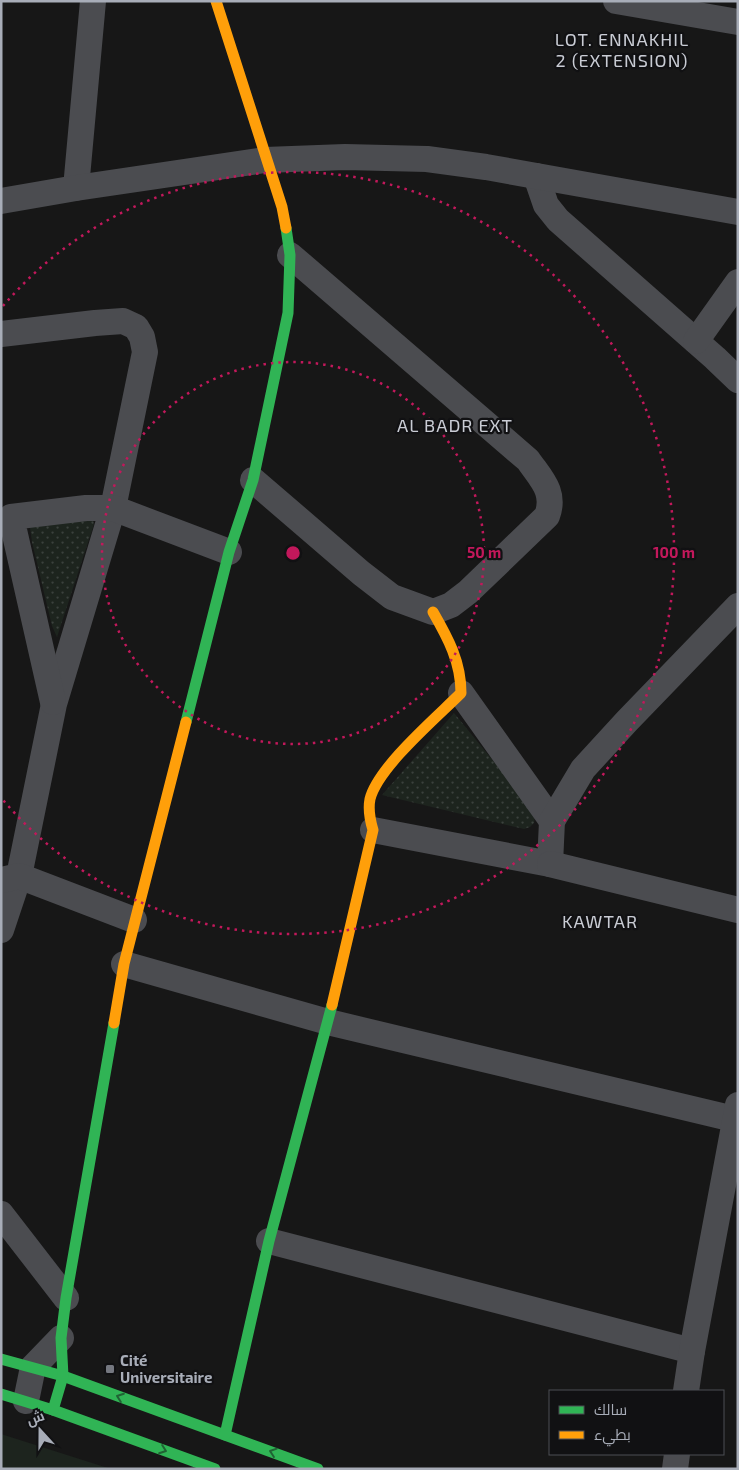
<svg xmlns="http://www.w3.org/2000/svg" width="739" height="1470" font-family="'Exo 2',Cairo,sans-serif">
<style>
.green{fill:#1d241e}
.garden{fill:url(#garden-dots)}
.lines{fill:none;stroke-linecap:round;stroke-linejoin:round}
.street{stroke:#4b4c50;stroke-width:26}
.fast{stroke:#30b455;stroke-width:11}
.slow{stroke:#ff9f0a;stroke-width:11}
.oneway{stroke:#206234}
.ring{fill:none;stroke:#c2185b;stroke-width:2.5;stroke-dasharray:2.5 5}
.poi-dot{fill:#757880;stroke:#111113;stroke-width:2}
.labels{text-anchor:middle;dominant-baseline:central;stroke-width:4.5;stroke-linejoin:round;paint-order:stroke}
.poi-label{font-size:15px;font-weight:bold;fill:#a8adb8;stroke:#111113;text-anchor:start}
.quarter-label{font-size:18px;letter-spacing:1px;fill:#c9ccd4;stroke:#111113}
.centre{fill:#c2185b;stroke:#111113;stroke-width:2.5}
.ring-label{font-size:15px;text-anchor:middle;font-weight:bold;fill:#c2185b;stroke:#111113;stroke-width:4.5;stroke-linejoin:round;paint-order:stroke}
</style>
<defs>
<pattern id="garden-dots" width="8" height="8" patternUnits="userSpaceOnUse" patternTransform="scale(1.25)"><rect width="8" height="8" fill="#1d241e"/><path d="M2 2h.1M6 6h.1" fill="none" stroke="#3b413d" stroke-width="1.8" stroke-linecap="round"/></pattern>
</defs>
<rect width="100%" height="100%" fill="#171717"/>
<!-- green -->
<polygon class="green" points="1,1434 111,1469 1,1469"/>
<!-- garden -->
<g class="garden">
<polygon points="93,519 94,524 57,637 52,626 32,542 30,527"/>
<polygon points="454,713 522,796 535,816 534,823 530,827 524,829 382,795"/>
</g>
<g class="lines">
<!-- street -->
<g class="street">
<polyline points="616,1 738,22"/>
<polyline points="536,176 546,205 558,220 715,358 738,380"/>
<polyline points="76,188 93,1"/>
<polyline points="1,201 76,188 265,160 345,157 427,159 486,167 738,212"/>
<polyline points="1,334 95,323 123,321 136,327 142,337 145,352 113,508 54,704 19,876 1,930"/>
<polyline points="696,341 738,282"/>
<path d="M 253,480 L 361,573 L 392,597 L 433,612 L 451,605 L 468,592 L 547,516 C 556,492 541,479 528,460 L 290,255"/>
<polyline points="461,693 552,821"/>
<polyline points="53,702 11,517 86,508 113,508 229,552"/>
<polyline points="373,830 550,864 552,821 583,769 627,721 738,606"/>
<polyline points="550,864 738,910"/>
<polyline points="2,880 19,876 134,920"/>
<polyline points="124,964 328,1022 738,1120"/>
<polyline points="1,1214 66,1298"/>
<polyline points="269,1241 692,1351"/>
<polyline points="686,1391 692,1351 738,1105"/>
<polyline points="26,1401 33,1367 61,1338"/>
<polyline points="675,1469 677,1454"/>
</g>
<!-- fast -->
<g class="fast">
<polyline points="186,722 229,552 253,480 288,313 290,255 286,228"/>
<polyline points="1,1359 63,1376 318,1469"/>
<polyline points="1,1394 53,1410 215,1469"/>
<polyline points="53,1410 63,1376 61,1338 66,1298 114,1023"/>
<polyline points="225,1435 269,1241 332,1005"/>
</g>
<!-- slow -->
<g class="slow">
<polyline points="216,1 282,207 286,228"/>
<path d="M 332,1005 L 373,830 C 370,820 368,809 370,799 C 378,767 437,717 461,693 C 461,662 448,638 433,612"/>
<polyline points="114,1023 124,964 186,722"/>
</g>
</g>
<!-- one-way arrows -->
<defs><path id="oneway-chevron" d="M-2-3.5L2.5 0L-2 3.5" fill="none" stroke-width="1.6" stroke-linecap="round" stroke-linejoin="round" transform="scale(1.25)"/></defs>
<g class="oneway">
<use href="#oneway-chevron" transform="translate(120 1397) rotate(-160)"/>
<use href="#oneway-chevron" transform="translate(163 1450) rotate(20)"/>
<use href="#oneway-chevron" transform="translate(273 1452) rotate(-161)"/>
</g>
<!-- distance rings -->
<g class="ring">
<circle cx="293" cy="553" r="191"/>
<path d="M3 306A381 381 0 1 1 3 800"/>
</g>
<!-- markers -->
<rect class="poi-dot" x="105" y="1364" width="10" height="10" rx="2.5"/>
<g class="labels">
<!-- poi labels -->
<g class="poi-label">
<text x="120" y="1360">Cité<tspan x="120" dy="17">Universitaire</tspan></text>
</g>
<!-- quarter labels -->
<g class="quarter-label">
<text x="622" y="39">LOT. ENNAKHIL<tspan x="622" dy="21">2 (EXTENSION)</tspan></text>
<text x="455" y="425">AL BADR EXT</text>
<text x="600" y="921">KAWTAR</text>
</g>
</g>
<circle cx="293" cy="553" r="8" class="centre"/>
<g class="ring-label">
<text x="484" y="558">50 m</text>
<text x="674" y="558">100 m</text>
</g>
<!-- border -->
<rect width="739" height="1470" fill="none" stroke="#a8adb8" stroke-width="5"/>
<!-- legend -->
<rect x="549" y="1390" width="175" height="65" fill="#111113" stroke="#4d4f55"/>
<rect x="559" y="1406" width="25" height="8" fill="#30b455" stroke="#4d4f55"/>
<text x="594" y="1415" font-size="15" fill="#a8adb8">سالك</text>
<rect x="559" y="1431" width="25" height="8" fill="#ff9f0a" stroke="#4d4f55"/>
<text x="594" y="1440" font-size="15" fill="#a8adb8">بطيء</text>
<!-- north arrow -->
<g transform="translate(40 1430) rotate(339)" stroke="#111113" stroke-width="4" paint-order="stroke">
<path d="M0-4L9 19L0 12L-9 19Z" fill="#a8adb8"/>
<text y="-8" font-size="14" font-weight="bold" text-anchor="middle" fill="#a8adb8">ش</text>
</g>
</svg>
